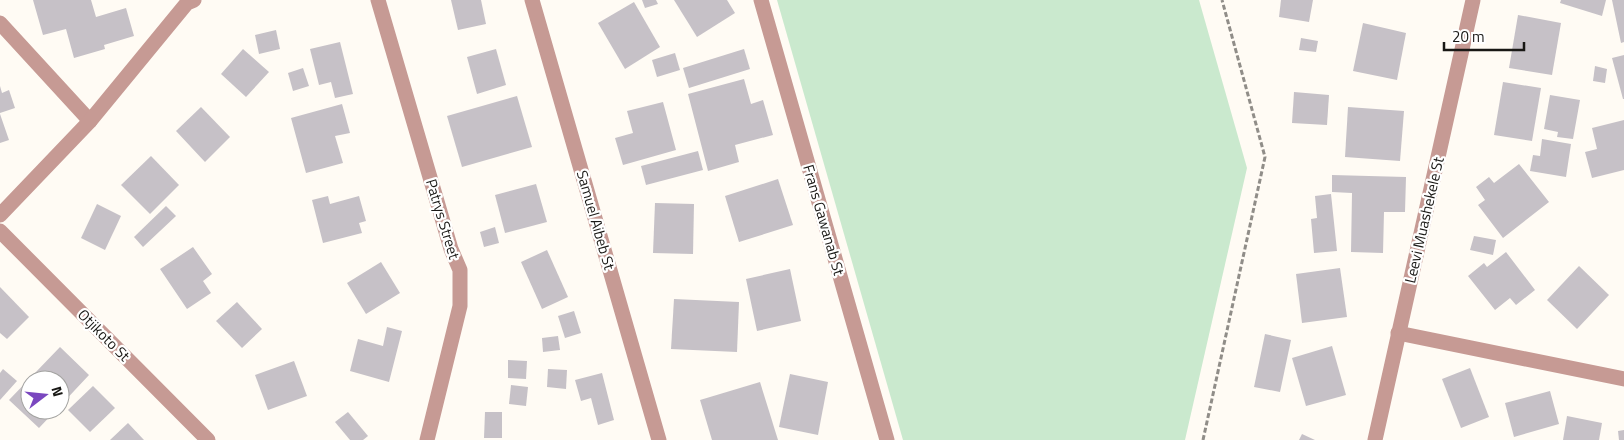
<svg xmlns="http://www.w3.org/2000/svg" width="1624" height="440" font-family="'Titillium Web',sans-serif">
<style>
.green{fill:#cae9ce}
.building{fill:#c6c1c7}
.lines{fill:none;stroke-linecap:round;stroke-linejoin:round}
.path{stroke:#908d88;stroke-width:3;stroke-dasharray:5 2.5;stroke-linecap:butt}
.minor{stroke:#c69a94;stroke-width:15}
.labels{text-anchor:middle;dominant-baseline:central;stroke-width:4.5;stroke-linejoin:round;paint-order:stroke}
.street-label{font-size:15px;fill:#191815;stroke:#fff}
</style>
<rect width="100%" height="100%" fill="#fffbf4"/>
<!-- green -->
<polygon class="green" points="777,0 1199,0 1247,168 1185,440 903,440"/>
<!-- building -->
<g class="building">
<polygon points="33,0 91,0 96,17 126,8 134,36 104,45 105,49 74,58 66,29 43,35"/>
<polygon points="451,0 481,0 486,24 458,30"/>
<polygon points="642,0 656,0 658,4 645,8"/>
<polygon points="674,0 727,0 735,13 697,37"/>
<polygon points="1281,0 1313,0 1309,22 1279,17"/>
<polygon points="1561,0 1606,0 1602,16 1560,3"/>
<polygon points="1612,0 1624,0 1624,42 1621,43"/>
<polygon points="634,2 660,47 625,69 598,23"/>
<polygon points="1518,15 1561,23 1552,75 1509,68"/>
<polygon points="1363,23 1406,33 1397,80 1353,71"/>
<polygon points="276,30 280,49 259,54 255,35"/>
<polygon points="1301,38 1318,41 1316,52 1299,50"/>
<polygon points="340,42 353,94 335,98 331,82 319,85 310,49"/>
<polygon points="243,49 269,72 246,97 221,74"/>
<polygon points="496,49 506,85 477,94 467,57"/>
<polygon points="744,49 750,69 689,88 683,68"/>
<polygon points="675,53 680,70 657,77 652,60"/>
<polygon points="1624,55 1624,99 1623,99 1612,58"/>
<polygon points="1595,66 1607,69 1605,83 1593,81"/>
<polygon points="303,68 309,86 293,91 288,73"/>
<polygon points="744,79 751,104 763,100 773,135 735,145 739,162 708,171 688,94"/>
<polygon points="1503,82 1541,88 1532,141 1494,135"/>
<polygon points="0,86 2,93 9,90 15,108 0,113"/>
<polygon points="1294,92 1329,95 1327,125 1292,123"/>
<polygon points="1550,95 1580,100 1573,139 1557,137 1558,132 1544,129"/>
<polygon points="517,96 532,147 462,167 447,116"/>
<polygon points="663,102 676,150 623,165 615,138 633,133 627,111"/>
<polygon points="342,104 350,133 335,136 343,163 306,173 291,118"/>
<polygon points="201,107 230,137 205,162 176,131"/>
<polygon points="1348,107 1404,111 1400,161 1345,157"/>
<polygon points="0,114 9,140 0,143"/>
<polygon points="1624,120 1624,170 1592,178 1585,152 1597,149 1592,128"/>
<polygon points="1542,139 1571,144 1566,177 1530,171 1533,155 1540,156"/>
<polygon points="698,151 703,170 646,185 641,166"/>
<polygon points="151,156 179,185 150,214 121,185"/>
<polygon points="1519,164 1549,202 1503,238 1478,205 1485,200 1476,187 1489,177 1494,183"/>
<polygon points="1332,175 1406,177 1405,212 1384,212 1383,253 1351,252 1352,193 1332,192"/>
<polygon points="778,179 793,225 739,242 725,196"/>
<polygon points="536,184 547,222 505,233 495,195"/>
<polygon points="1331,194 1337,251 1314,253 1311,219 1317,218 1315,196"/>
<polygon points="328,196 330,204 359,196 366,221 359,223 362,233 323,243 312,200"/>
<polygon points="655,203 694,204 693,254 653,253"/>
<polygon points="97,204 121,216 105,250 81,238"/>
<polygon points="166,206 176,216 143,247 134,237"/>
<polygon points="495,227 499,243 484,247 480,232"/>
<polygon points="1474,236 1496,240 1493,255 1470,250"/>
<polygon points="193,247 212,274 203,281 211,293 187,309 160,269"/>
<polygon points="547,250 568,297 542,309 521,262"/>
<polygon points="1506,252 1535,290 1516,305 1510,298 1495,310 1468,276 1484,263 1487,267"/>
<polygon points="381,262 400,293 366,314 347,283"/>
<polygon points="1579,266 1609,295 1577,329 1547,300"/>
<polygon points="1340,268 1347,317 1302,323 1296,274"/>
<polygon points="790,269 801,321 757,331 746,279"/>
<polygon points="0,287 29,317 7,339 0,333"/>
<polygon points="674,299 739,302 737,352 671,349"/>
<polygon points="237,302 262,329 242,348 216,321"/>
<polygon points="574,311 581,333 565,338 558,316"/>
<polygon points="387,327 402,331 389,382 350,371 358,339 383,346"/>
<polygon points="1265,334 1291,340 1280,392 1254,387"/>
<polygon points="558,336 560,350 543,352 542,338"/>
<polygon points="1332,346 1346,395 1306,406 1292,358"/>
<polygon points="60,347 89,375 60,406 60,380 30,380 30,410 56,410 39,428 9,400"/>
<polygon points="508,360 527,361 526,379 508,378"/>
<polygon points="294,361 307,396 268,410 255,375"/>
<polygon points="1470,368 1489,417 1461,428 1442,379"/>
<polygon points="3,369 17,381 0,400 0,373"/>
<polygon points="548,369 567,370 566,389 547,387"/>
<polygon points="602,373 614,420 598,425 591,398 581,401 575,380"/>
<polygon points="790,374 828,382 818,435 779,427"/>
<polygon points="760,382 778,440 712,440 700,400"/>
<polygon points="511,385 528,387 526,406 509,404"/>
<polygon points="93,386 115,408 90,432 68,410"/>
<polygon points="1550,391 1559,424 1514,437 1505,403"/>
<polygon points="348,412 368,436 363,440 350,440 335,422"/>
<polygon points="485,412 502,412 502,438 484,438"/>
<polygon points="1567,416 1602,423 1599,440 1563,440"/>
<polygon points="128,423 144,440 110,440"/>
<polygon points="1624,430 1624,440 1619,440 1618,431"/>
<polygon points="1302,434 1315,440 1299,440"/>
</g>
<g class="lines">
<!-- path -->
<polyline class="path" points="1203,440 1265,157 1222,0"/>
<!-- minor -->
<g class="minor">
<polyline points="378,0 451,249 460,270 460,306 427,440"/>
<polyline points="532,0 659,440"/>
<polyline points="761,0 887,440"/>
<polyline points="0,23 90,121"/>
<polyline points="0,215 90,121 187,3 194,0"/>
<polyline points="0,231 208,440"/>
<polyline points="1398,333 1624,379"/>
<polyline points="1375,440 1473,0"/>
</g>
</g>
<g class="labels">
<!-- street labels -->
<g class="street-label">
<text transform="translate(443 219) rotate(73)">Patrys Street</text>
<text transform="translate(596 220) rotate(74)">Samuel Aibeb St</text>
<text transform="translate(824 220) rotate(74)">Frans Gawanab St</text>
<text transform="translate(1424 220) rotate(-77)">Leevi Muashekele St</text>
<text transform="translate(104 335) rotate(45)">Otjikoto St</text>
</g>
</g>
<!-- north arrow -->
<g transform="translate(45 395) rotate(74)"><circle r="24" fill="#ffffff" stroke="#a3a3a1"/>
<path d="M0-4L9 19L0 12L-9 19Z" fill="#7a47bf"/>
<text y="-8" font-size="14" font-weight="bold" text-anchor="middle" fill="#191815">N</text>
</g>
<!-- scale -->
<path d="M1444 42v8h80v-8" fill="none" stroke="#191815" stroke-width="2.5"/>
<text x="1452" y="42" font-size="15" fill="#191815" stroke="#ffffff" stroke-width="4" paint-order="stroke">20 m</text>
</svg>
